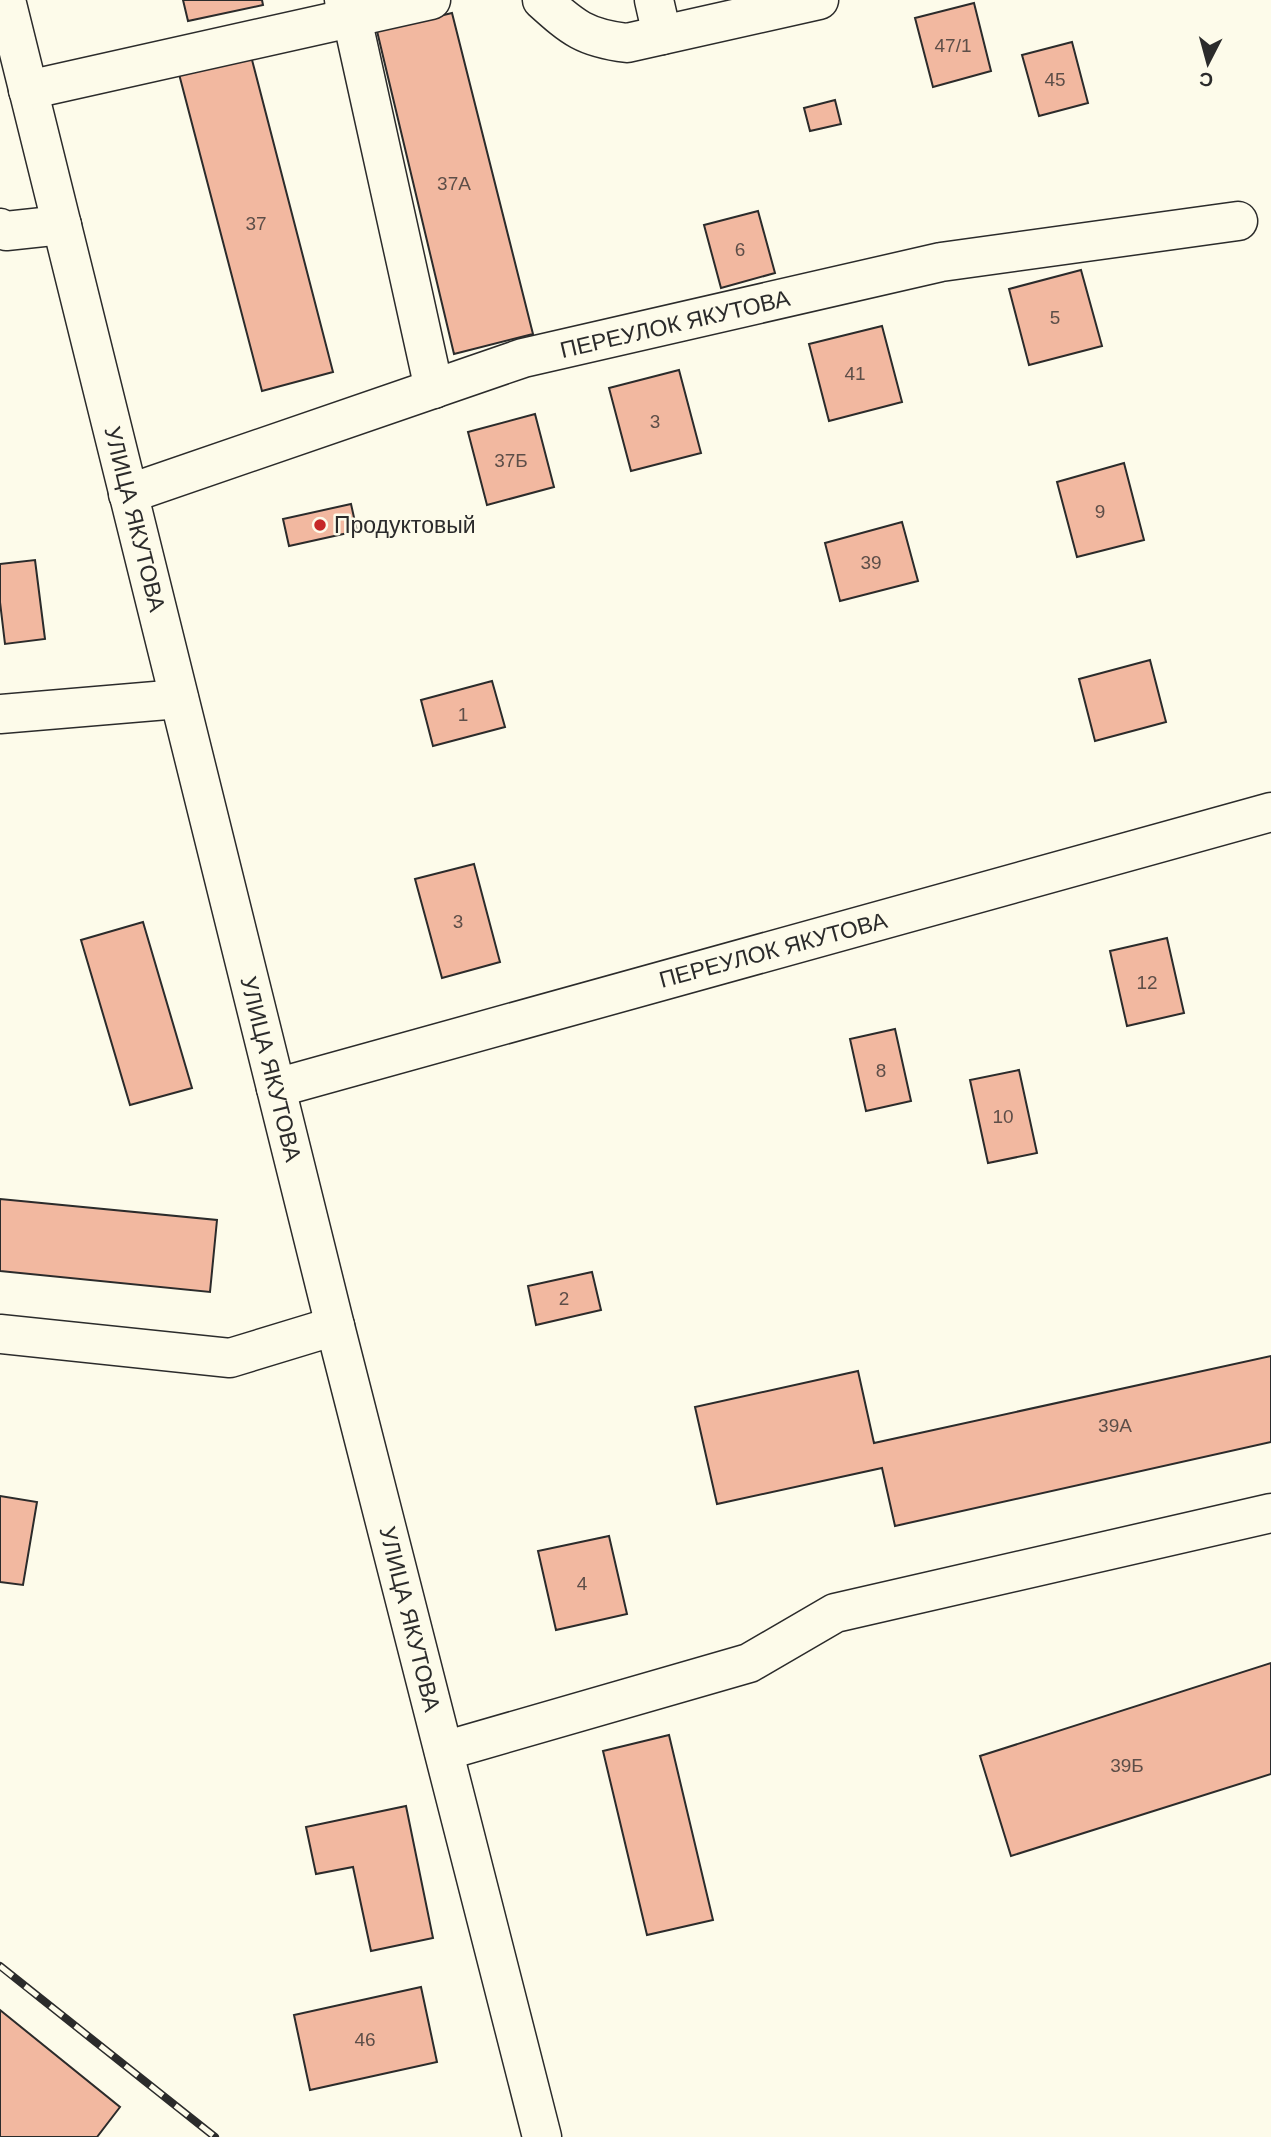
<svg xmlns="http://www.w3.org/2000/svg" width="1271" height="2137" font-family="Arial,sans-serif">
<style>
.building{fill:#f2b8a0;stroke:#2b2b2b;stroke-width:2}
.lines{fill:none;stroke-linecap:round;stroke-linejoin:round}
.minor-casing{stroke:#2b2b2b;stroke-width:41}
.minor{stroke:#fdfbea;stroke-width:38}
.rail-casing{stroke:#2b2b2b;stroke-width:8}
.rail{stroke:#fdfbea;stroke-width:5;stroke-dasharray:16;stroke-linecap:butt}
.poi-dot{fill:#c62828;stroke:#fdfbea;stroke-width:2.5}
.labels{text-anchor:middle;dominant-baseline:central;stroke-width:5;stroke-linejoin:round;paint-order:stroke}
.number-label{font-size:19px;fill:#5d4e48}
.street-label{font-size:23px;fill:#2b2b2b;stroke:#fdfbea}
.poi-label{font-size:23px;fill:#2b2b2b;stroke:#fdfbea;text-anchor:start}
</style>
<rect width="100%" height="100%" fill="#fdfbea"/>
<!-- building -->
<g class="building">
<polygon points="183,0 262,0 263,5 188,21"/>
<polygon points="974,3 991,71 933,87 915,18"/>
<polygon points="452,13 533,334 454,354 377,31"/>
<polygon points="1072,42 1088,103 1039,116 1022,55"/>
<polygon points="251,56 333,372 262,391 179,74"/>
<polygon points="835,100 841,124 810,131 804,108"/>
<polygon points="758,211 775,273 721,288 704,225"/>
<polygon points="1081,270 1102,346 1029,365 1009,289"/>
<polygon points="882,326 902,402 829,421 809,344"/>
<polygon points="679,370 701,453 631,471 609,388"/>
<polygon points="535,414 554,487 487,505 468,432"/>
<polygon points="1124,463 1144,540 1077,557 1057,482"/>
<polygon points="351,504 357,531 289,546 283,519"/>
<polygon points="902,522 918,581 840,601 825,543"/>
<polygon points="35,560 45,639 5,644 0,602 0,564"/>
<polygon points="1150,660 1166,722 1095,741 1079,679"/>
<polygon points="492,681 505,727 433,746 421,700"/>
<polygon points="474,864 500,962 442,978 415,879"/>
<polygon points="143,922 192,1088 130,1105 81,940"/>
<polygon points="1167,938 1184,1013 1127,1026 1110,951"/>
<polygon points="895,1029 911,1101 866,1111 850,1039"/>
<polygon points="1019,1070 1037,1153 988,1163 970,1080"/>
<polygon points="0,1199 217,1220 210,1292 0,1271"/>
<polygon points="592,1272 601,1310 536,1325 528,1286"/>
<polygon points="1271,1356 1271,1442 895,1526 882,1468 717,1504 695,1407 858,1371 874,1443"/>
<polygon points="0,1496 37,1502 23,1585 0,1582"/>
<polygon points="609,1536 627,1614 556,1630 538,1551"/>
<polygon points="1271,1663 1271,1774 1011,1856 980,1756"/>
<polygon points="669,1735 713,1920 647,1935 603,1751"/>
<polygon points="406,1806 433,1938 371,1951 353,1867 316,1874 306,1827"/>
<polygon points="421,1987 437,2062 310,2090 294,2015"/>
<polygon points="0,2010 120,2107 97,2137 0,2137"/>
</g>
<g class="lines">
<!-- minor casing -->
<g class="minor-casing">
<g id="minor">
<polyline points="6,0 335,1326 542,2137"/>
<polyline points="344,0 352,18 434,389"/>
<path d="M 542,0 C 573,28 585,38 627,43 L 819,0"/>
<polyline points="654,0 662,35"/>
<polyline points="28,90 431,0"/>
<polyline points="0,228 6,231 62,225"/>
<polyline points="128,494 523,358 941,262 1238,221"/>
<polyline points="0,714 179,699"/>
<polyline points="276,1088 1271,812"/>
<polyline points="0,1334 230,1358 335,1326"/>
<polyline points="444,1751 749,1663 835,1613 1271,1513"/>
</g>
</g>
<!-- minor -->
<use href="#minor" class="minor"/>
<!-- rail casing -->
<g class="rail-casing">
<polyline id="rail" points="0,1966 215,2137"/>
</g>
<!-- rail -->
<use href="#rail" class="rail"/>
</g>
<!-- markers -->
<circle class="poi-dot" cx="320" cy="525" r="7"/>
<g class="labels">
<!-- number labels -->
<g class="number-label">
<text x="953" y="45">47/1</text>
<text x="1055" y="79">45</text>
<text x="454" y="183">37А</text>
<text x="256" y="223">37</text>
<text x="740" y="249">6</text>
<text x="1055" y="317">5</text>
<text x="855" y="373">41</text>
<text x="655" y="421">3</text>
<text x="511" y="460">37Б</text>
<text x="1100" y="511">9</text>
<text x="871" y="562">39</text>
<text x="463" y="714">1</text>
<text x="458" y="921">3</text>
<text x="1147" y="982">12</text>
<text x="881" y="1070">8</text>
<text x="1003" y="1116">10</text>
<text x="564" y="1298">2</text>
<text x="1115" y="1425">39А</text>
<text x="582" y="1583">4</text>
<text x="1127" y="1765">39Б</text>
<text x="365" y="2039">46</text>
</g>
<!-- street labels -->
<g class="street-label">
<text transform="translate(675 324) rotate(-13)">ПЕРЕУЛОК ЯКУТОВА</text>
<text transform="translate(135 519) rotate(76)">УЛИЦА ЯКУТОВА</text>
<text transform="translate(773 950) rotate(-15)">ПЕРЕУЛОК ЯКУТОВА</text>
<text transform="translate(271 1069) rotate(76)">УЛИЦА ЯКУТОВА</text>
<text transform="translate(410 1619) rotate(76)">УЛИЦА ЯКУТОВА</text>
</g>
<!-- poi labels -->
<g class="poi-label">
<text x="334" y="525">Продуктовый</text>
</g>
</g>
<!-- north arrow -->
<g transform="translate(1208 63) rotate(186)" stroke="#fdfbea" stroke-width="5" paint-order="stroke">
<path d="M0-5L12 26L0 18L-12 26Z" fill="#2b2b2b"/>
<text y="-10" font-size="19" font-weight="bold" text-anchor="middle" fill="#2b2b2b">С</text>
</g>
</svg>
